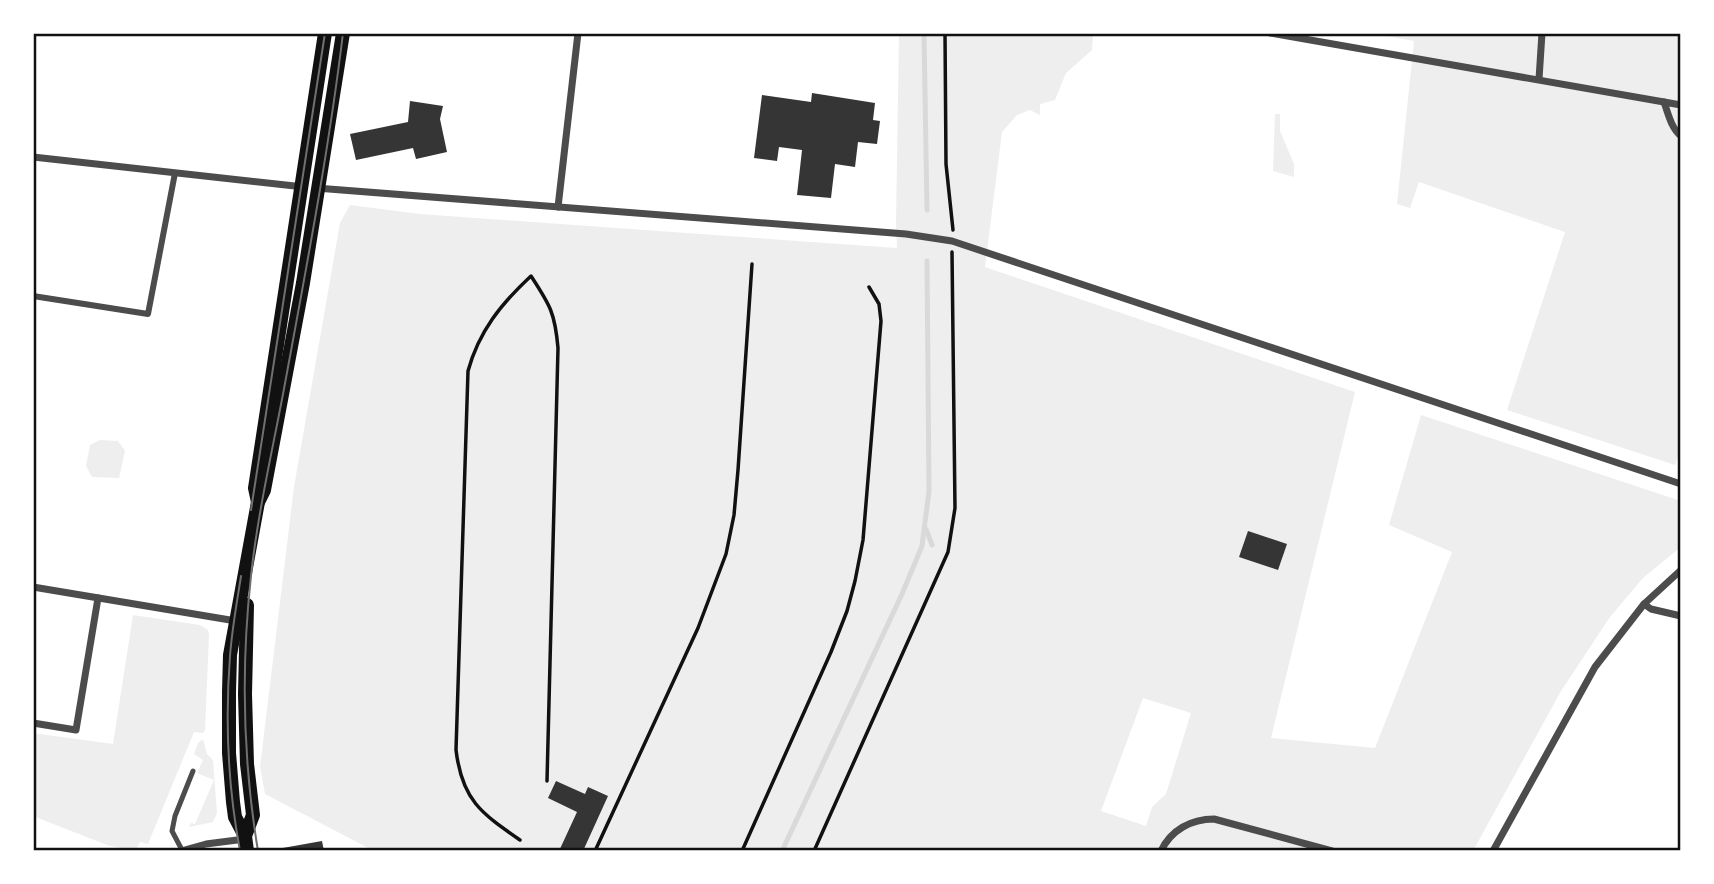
<svg xmlns="http://www.w3.org/2000/svg" width="1714" height="884" font-family="Inter,sans-serif">
<style>
.green{fill:#eee;fill-rule:evenodd}
.lines{fill:none;stroke-linecap:round;stroke-linejoin:round}
.stream{stroke:#d9d9d9;stroke-width:5}
.building{fill:#353535}
.path{stroke:#111;stroke-width:3.5}
.service{stroke:#4c4c4c;stroke-width:5}
.pedestrian{stroke:#4c4c4c;stroke-width:6}
.minor{stroke:#4c4c4c;stroke-width:7}
.secondary{stroke:#111;stroke-width:14}
.tram{stroke:#707070;stroke-width:2}
.neatline{fill:none;stroke:#111;stroke-width:2.5}
</style>
<rect width="100%" height="100%" fill="#fff"/>
<!-- green -->
<g class="green">
<path d="M 899,33 L 1093,33 L 1092,50 L 1066,73 L 1055,100 L 1040,104 L 1040,115 L 1030,110 L 1017,115 L 1002,132 L 985,267 L 1355,392 L 1271,738 L 1375,748 L 1452,552 L 1389,525 L 1421,415 L 1681,501 L 1681,547 L 1643,578 L 1610,617 L 1561,691 L 1473,851 L 374,851 L 265,794 L 260,767 L 294,487 L 340,223 L 350,205 L 420,214 L 897,248 L 896,223 ZM 1143,698 L 1191,713 L 1166,794 L 1152,807 L 1146,826 L 1101,811 Z"/>
<polygon points="1371,33 1681,33 1681,448 1675,465 1507,410 1565,232 1419,182 1410,208 1397,204 1414,41"/>
<polygon points="1275,114 1280,114 1280,131 1294,164 1294,177 1273,171"/>
<polygon points="100,440 118,441 125,451 119,478 92,477 86,466 90,445"/>
<polygon points="133,615 200,625 208,630 209,635 205,730 203,733 194,732 148,844 140,842 135,851 107,845 33,816 33,733 113,744"/>
<polygon points="203,739 207,754 213,760 217,813 213,822 189,827 191,823 195,824 214,780 197,773 203,760 194,754 198,743"/>
</g>
<g class="lines">
<!-- stream -->
<g class="stream">
<polyline points="924,33 927,210"/>
<polyline points="926,529 932,545"/>
<polyline points="782,851 902,594 922,546 929,491 927,261"/>
</g>
</g>
<!-- building -->
<g class="building">
<polygon points="812,93 875,103 873,120 880,121 877,144 858,142 855,167 835,164 831,198 797,195 802,150 779,147 777,161 754,158 762,95 811,102"/>
<polygon points="410,101 443,106 440,119 447,152 416,159 413,148 356,160 350,134 408,122"/>
<polygon points="1248,531 1287,544 1278,570 1239,557"/>
<polygon points="556,781 585,794 588,787 608,796 583,851 559,851 577,812 548,798"/>
<polygon points="322,841 324,851 277,851 277,849"/>
</g>
<g class="lines">
<!-- path -->
<g class="path">
<polyline points="945,33 946,164 953,230"/>
<path d="M 520,840 C 481,813 462,800 456,750 L 468,371 C 479,331 501,304 531,276 C 550,305 555,313 558,348 L 547,781"/>
<polyline points="595,851 698,628 726,554 734,515 738,470 752,264"/>
<polyline points="742,851 831,652 847,611 855,581 863,540 881,321 879,304 869,287"/>
<polyline points="814,851 948,552 955,508 952,252"/>
</g>
<!-- service -->
<polyline class="service" points="182,850 172,831 175,816 193,771"/>
<!-- pedestrian -->
<polyline class="pedestrian" points="33,296 148,314 175,173"/>
<!-- minor -->
<g class="minor">
<polyline points="1270,33 1664,102"/>
<polyline points="1539,79 1542,33"/>
<path d="M 1681,105 L 1664,102 C 1668,113 1671,128 1681,136"/>
<polyline points="33,157 304,187"/>
<polyline points="316,188 906,234 952,241 1681,484"/>
<polyline points="558,207 578,33"/>
<polyline points="33,587 236,621"/>
<polyline points="1644,604 1651,609 1681,616"/>
<polyline points="33,723 76,730 98,598"/>
<polyline points="181,851 206,844 245,839"/>
<path d="M 1161,851 C 1171,830 1191,819 1214,819 L 1332,851"/>
<polyline points="1493,851 1595,667 1644,604 1681,570"/>
</g>
<!-- secondary -->
<g class="secondary">
<polyline points="258,502 255,488 325,33"/>
<polyline points="245,836 235,817 233,802 229,753 229,692 230,655 258,502 264,490 303,283 343,33"/>
<polyline points="247,851 245,836 253,815 247,764 245,694 247,605"/>
</g>
<!-- tram -->
<g class="tram">
<polyline points="251,510 325,33"/>
<path d="M 240,851 C 228,787 225,721 230,656 C 232,629 237,602 241,576"/>
<path d="M 258,851 C 243,761 241,667 251,576 C 258,510 274,444 286,378 C 307,264 329,149 343,33"/>
</g>
</g>
<!-- border -->
<rect width="1714" height="884" fill="none" stroke="#ffffff" stroke-width="70"/>
<rect x="35" y="35" width="1644" height="814" class="neatline"/>
</svg>
